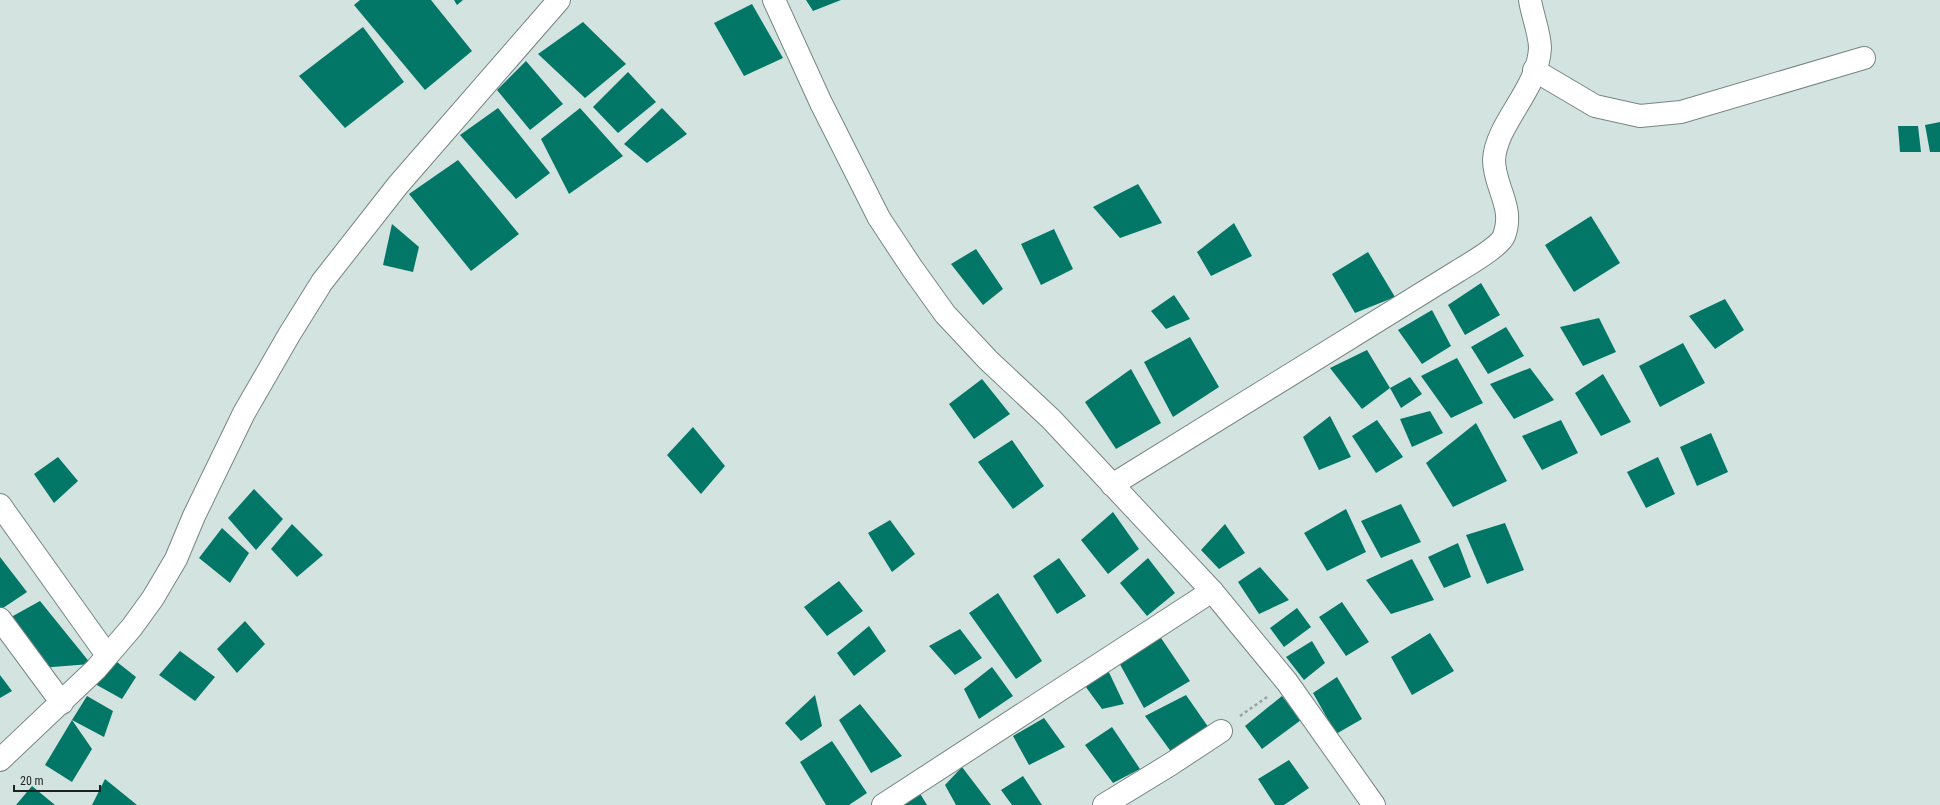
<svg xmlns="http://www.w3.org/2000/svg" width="1940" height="805" font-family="'Roboto Condensed',sans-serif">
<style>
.building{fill:#027767}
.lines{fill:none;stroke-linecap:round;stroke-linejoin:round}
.street-casing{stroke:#778682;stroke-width:24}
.secondary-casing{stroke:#778682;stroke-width:24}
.path{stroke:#95a29f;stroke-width:2.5;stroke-dasharray:3 3;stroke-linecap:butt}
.street{stroke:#fff;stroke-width:22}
.secondary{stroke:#fff;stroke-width:22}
</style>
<rect width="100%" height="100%" fill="#d3e4e0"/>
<!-- building -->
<g class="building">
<polygon points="360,0 431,0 472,51 425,90 354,5"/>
<polygon points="454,0 463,0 457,5"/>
<polygon points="806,0 841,0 813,11"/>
<polygon points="752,4 783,58 744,76 714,23"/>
<polygon points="583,22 626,64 585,98 538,54"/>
<polygon points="363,27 404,82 345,128 299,76"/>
<polygon points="526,61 563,104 530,130 497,90"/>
<polygon points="628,72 656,102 618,133 593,107"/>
<polygon points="498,108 550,173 516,199 460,135"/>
<polygon points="580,108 623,156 569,194 541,139"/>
<polygon points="662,108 687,134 647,163 624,144"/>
<polygon points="1940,122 1940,152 1930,152 1925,125"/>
<polygon points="1898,126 1918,126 1921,152 1900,152"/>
<polygon points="458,160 519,234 471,271 409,194"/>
<polygon points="1138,184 1162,223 1120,238 1093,207"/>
<polygon points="1591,216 1620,263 1574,292 1545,245"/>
<polygon points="1234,223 1252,256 1211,276 1197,252"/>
<polygon points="392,224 419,247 413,272 383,265"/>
<polygon points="1054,229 1073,269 1041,285 1021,244"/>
<polygon points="976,249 1003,289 983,305 951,264"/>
<polygon points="1368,252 1395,297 1355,313 1332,274"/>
<polygon points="1481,283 1500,315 1465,335 1448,305"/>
<polygon points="1174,295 1190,319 1166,329 1151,311"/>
<polygon points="1725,299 1744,330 1715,349 1689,316"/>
<polygon points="1432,310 1451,346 1422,364 1398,330"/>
<polygon points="1599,318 1616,352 1583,366 1560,327"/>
<polygon points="1506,327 1524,356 1488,374 1471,347"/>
<polygon points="1190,337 1219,387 1173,417 1144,362"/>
<polygon points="1683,343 1705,383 1660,407 1639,366"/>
<polygon points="1367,350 1390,388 1362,409 1330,368"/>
<polygon points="1457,358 1483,403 1451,418 1421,376"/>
<polygon points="1530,368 1554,400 1514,419 1490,384"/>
<polygon points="1131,369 1161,423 1116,449 1085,402"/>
<polygon points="1603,374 1631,422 1601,436 1575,393"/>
<polygon points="1410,377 1422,394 1401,408 1390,388"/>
<polygon points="982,379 1010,414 974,439 949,404"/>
<polygon points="1430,411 1443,433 1412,447 1400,419"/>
<polygon points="1330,416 1351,457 1319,470 1303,437"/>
<polygon points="1377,420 1403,457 1376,473 1352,436"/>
<polygon points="1561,420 1578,453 1542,470 1522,436"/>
<polygon points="1476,423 1507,481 1453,507 1426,463"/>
<polygon points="693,427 725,466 701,494 667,455"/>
<polygon points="1711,433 1728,472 1697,486 1680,447"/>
<polygon points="1012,440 1044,486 1013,509 978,462"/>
<polygon points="58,457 78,481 54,503 34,474"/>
<polygon points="1658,457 1675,494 1646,508 1627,472"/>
<polygon points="254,489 283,519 256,550 228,518"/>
<polygon points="1401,504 1421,542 1381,558 1361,521"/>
<polygon points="1346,509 1366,552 1327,571 1304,533"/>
<polygon points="1113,512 1139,549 1108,574 1081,540"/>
<polygon points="890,520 915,554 892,572 868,533"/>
<polygon points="1505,523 1524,570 1487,584 1466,535"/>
<polygon points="292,524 323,555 297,577 271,549"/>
<polygon points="1225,524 1245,553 1219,569 1201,550"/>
<polygon points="222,528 249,553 230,583 199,558"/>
<polygon points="1458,543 1471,577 1444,588 1428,557"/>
<polygon points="0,557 27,592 0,610"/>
<polygon points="1059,558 1086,596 1057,614 1033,576"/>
<polygon points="1148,558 1175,593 1147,616 1120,583"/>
<polygon points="1412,559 1434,600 1391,614 1366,580"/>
<polygon points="1260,567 1289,600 1259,614 1238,582"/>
<polygon points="839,581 863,611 827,636 804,607"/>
<polygon points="998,593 1042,661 1016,679 969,613"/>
<polygon points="40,601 91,664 39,668 4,621"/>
<polygon points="1342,602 1369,642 1346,656 1319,617"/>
<polygon points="1297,608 1311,627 1284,647 1270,628"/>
<polygon points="245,621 265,644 237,673 217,649"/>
<polygon points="869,626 886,651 854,676 837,653"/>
<polygon points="960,629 982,658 955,675 929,646"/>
<polygon points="1430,633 1454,671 1412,695 1391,657"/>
<polygon points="1159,635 1190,681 1144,708 1117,659"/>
<polygon points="1312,641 1325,663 1304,680 1286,657"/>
<polygon points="180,651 215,677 195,701 159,675"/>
<polygon points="112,658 136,677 122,699 95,684"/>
<polygon points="1106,666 1124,704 1102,709 1080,679"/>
<polygon points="992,667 1013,696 979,719 964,689"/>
<polygon points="0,675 12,691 0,698"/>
<polygon points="1337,677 1362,719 1336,734 1313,693"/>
<polygon points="815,695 822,726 801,741 785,723"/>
<polygon points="1186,695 1211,731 1172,753 1145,716"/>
<polygon points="87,696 113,711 104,737 72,720"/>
<polygon points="1282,696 1301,720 1262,749 1245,726"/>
<polygon points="860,704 902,756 871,773 839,720"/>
<polygon points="1044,718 1065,747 1029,765 1013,736"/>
<polygon points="72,720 92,749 72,782 45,765"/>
<polygon points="1112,727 1140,769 1113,783 1085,745"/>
<polygon points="832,741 867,793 849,805 826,805 800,762"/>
<polygon points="1289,760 1309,788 1284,805 1275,805 1258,779"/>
<polygon points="962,767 991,805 956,805 945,785"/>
<polygon points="1023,776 1042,805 1012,805 1001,790"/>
<polygon points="105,779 137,805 92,805"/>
<polygon points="32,786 55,805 16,805"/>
<polygon points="916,787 927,805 889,805"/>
</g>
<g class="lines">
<!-- street casing -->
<g class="street-casing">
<g id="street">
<polyline points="774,0 821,103 879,218 912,268 945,314 988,360 1051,419 1212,591 1287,682 1374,805"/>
<polyline points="1534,70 1595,106 1640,116 1681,112 1864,58"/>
<path d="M 1112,485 L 1458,271 C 1468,265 1500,246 1504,236 C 1515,207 1494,187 1494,160 C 1496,123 1538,90 1540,48 C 1540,34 1532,14 1530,0"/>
<polyline points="0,505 107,655"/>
<polyline points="0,619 62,703"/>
<polyline points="883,805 1212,591"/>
<polyline points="1104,805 1171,764 1221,731"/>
</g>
</g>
<!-- secondary casing -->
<g class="secondary-casing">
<polyline id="secondary" points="0,760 96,669 132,627 153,598 176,559 194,516 244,413 289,335 322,282 398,185 559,0"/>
</g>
<!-- path -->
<polyline class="path" points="1240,716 1267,697"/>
<!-- street -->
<use href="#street" class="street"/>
<!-- secondary -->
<use href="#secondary" class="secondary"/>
</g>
<!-- scale -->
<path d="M14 785v6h86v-6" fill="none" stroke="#1c2220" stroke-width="2"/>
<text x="20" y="785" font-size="12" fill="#1c2220" stroke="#d3e4e0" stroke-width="3" paint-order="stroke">20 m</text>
</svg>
